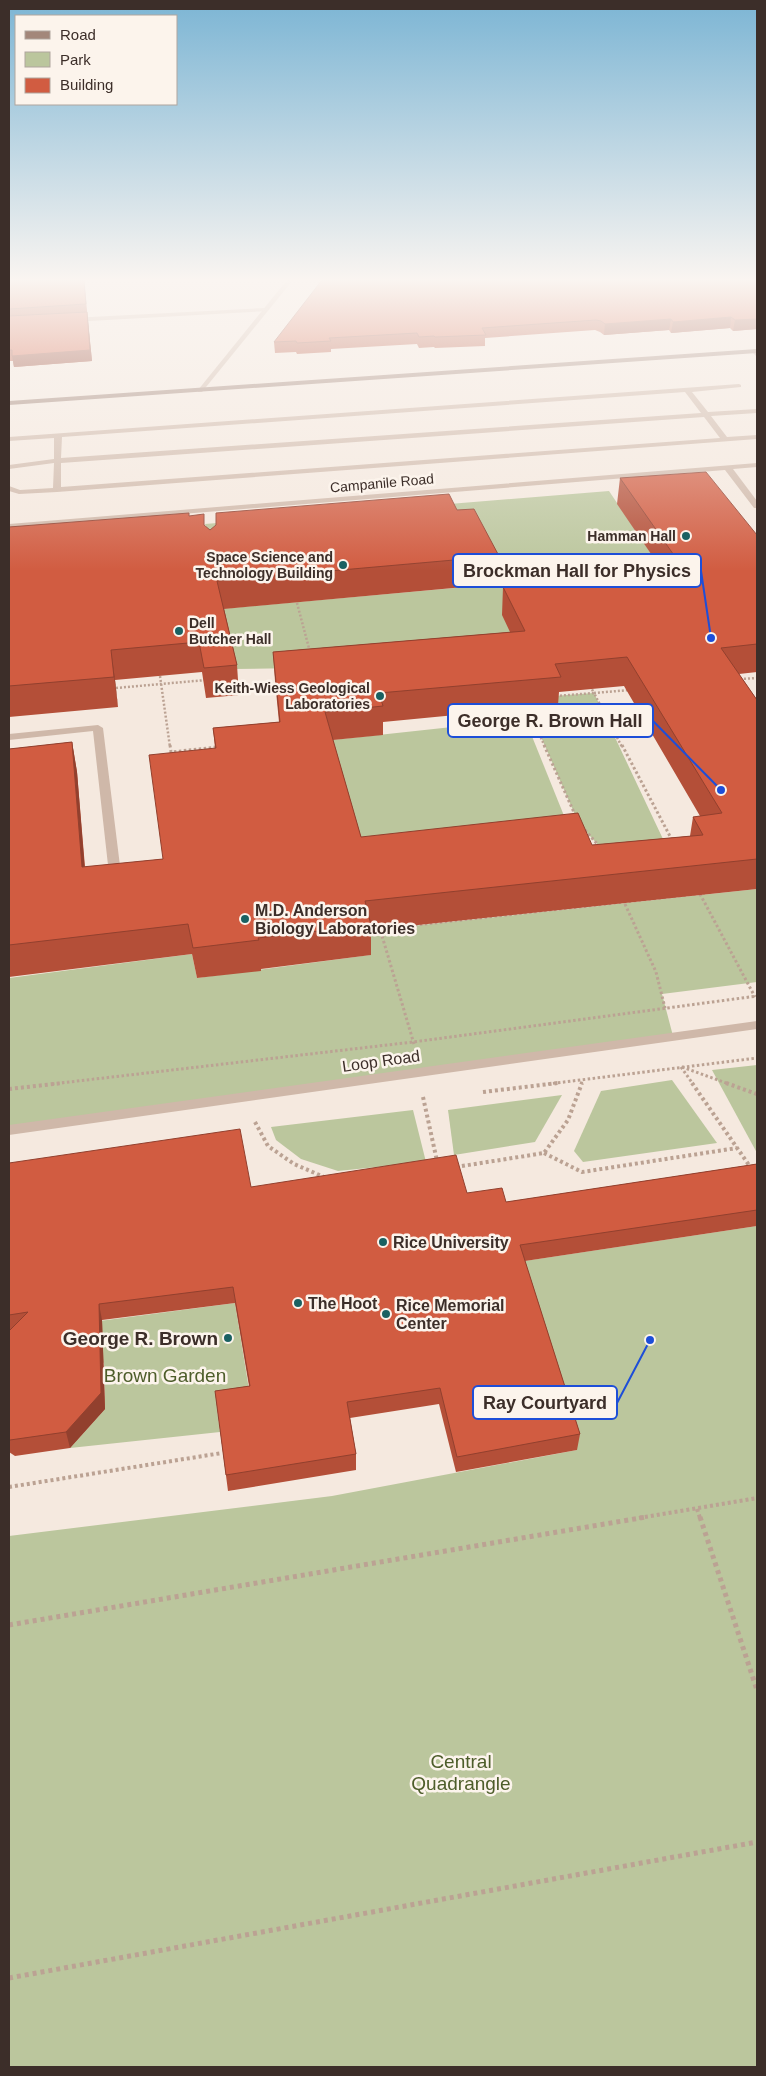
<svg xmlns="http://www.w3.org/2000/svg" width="766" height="2076" font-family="Arial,sans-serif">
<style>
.green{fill:#bbc69d}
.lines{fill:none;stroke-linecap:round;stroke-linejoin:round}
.path-far3{stroke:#bba293;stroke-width:2.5;stroke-dasharray:2 2;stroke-linecap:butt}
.path-far2{stroke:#bba293;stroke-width:3;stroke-dasharray:2.5 2.5;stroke-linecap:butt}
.path-far1{stroke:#bba293;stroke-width:4;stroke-dasharray:3 3;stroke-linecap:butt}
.path{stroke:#bba293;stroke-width:5;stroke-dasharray:4 4;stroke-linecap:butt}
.lane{fill:#cfb8a9;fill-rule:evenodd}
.street{fill:#cfb8a9;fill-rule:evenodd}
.secondary{fill:#a3877a;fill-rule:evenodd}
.wall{fill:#b44f38;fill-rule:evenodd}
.shaded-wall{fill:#92402e}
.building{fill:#d15c41;stroke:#92402e;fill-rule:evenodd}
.poi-dot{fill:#1a6162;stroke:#fcf4ec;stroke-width:2}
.labels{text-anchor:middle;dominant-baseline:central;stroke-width:5;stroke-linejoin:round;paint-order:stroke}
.far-street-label{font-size:14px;fill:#3c2e29;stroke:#fcf4ec}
.far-poi-label{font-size:14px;font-weight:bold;fill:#3c2e29;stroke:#fcf4ec;text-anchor:end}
.poi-label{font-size:16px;font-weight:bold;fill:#3c2e29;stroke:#fcf4ec;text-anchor:start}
.street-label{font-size:16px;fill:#3c2e29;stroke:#fcf4ec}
.near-poi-label{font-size:19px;font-weight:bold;fill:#3c2e29;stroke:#fcf4ec;text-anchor:end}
.near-park-label{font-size:19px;fill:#4d5d2a;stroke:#fcf4ec}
.leader{fill:none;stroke:#1d4ed8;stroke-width:2}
.callout-dot{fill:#1d4ed8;stroke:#fcf4ec;stroke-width:2}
.callout{fill:#fcf4ec;stroke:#1d4ed8;stroke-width:2}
.callout-label{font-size:18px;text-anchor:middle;font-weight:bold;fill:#3c2e29}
</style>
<rect width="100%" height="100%" fill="#f5e9df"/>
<!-- green -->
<g class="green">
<polygon points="609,491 669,580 636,583 619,570 478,582 212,541 205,524"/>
<polygon points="598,575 618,604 514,640 301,668 233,669 221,609"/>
<polygon points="594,693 671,856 601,848 579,824 538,730 567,727 553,696"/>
<polygon points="525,719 575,843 363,865 332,740"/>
<polygon points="757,889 757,982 662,994 673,1036 9,1130 9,978 192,954 197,978 370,955 365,931"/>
<polygon points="757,1065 757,1153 712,1070"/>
<polygon points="672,1080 717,1143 583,1162 574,1151 601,1091"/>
<polygon points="562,1095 535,1142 454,1155 448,1110"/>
<polygon points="413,1110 426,1162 338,1171 301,1159 276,1140 271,1127"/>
<polygon points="757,1226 757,2067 9,2067 9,1536 332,1496 577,1450 518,1262"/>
<polygon points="235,1303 251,1402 217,1408 220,1432 70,1448 105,1409 104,1363 69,1347 62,1326"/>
</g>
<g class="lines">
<!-- path-far3 -->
<g class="path-far3">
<polyline points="493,581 619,570 629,577"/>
<polyline points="297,603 310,652"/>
<polyline points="160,676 170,747"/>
<polyline points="740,679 757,678"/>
<polyline points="590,686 594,693 630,690"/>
<polyline points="116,688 206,680"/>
<polyline points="556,696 594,693 622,747"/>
<polyline points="528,708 545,747"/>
</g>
<!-- path-far2 -->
<g class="path-far2">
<polyline points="170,745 171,752 217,747"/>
<polyline points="544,745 576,817"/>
<polyline points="622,745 672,840"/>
<polyline points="585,830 599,846"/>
<polyline points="700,894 755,997"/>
<polyline points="625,904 656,972 665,1008"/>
<polyline points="414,1044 380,929 705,893"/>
<polyline points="681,1067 693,1084"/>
<polyline points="682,1067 729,1084"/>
<polyline points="52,1084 413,1042 757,996"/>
<polyline points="548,1084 757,1058"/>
<polyline points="581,1084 582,1081"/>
</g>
<!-- path-far1 -->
<g class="path-far1">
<polyline points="692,1083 751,1168"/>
<polyline points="726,1083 757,1094"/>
<polyline points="9,1089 63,1083"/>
<polyline points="483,1092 558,1083"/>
<polyline points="423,1097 437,1161"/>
<polyline points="255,1122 268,1146 294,1164 324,1177"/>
<polyline points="544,1153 582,1172 737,1148"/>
<polyline points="456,1167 544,1153 568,1120 582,1083"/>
<polyline points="9,1487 222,1453"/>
<polyline points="697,1509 700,1518"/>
<polyline points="639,1518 757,1498"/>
</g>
<!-- path -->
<g class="path">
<polyline points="700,1517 757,1690"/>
<polyline points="9,1625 646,1517"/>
<polyline points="9,1978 757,1842"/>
</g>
<!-- lane -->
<g class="lane">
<polygon points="266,308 268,309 268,311 71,322 68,320 71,318"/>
<polygon points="754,349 757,351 757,357 751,351"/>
<path d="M 739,384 L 741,385 L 741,387 L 692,392 L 708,412 L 757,409 L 757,413 L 711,416 L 727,437 L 757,435 L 757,439 L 57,492 L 19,494 L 9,491 L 9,486 L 20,490 L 53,488 L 54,463 L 9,469 L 9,465 L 54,459 L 54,438 L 9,441 L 9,437 ZM 685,392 L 701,413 L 61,458 L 62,437 ZM 704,417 L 720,438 L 61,487 L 61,463 Z"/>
<polygon points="757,463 757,467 733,469 757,501 757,508 754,508 725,470 9,528 9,524"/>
<polygon points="98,725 103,728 121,874 115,877 109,874 93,731 9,740 9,734"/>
<polygon points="757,1021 757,1029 9,1135 9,1125"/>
</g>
<!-- street -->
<polygon class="street" points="287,280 293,280 202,392 198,392 198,390"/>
<!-- secondary -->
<polygon class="secondary" points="757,349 757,353 9,405 9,401"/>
</g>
<!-- wall -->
<g class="wall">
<polygon points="9,280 84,280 92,361 14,367 13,361 9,361"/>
<polygon points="757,280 757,329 733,331 730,328 671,333 669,330 604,335 600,332 595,330 485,338 485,346 435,348 434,347 419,348 417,344 331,349 331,352 297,354 296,352 275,353 274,342"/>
<path d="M 620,478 L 757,535 L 757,672 L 739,674 L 757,700 L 757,890 L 757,889 L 371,930 L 371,955 L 261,969 L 261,971 L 197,978 L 192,954 L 9,977 L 9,749 L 72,742 L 77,772 L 85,867 L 163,859 L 215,748 L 213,728 L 279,722 L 275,681 L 273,652 L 510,632 L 502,615 L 503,587 L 664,573 L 617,504 ZM 624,686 L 700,816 L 693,817 L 690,836 L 592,845 L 361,837 L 333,740 L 383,735 L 383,722 L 558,705 L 559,692 Z"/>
<polygon points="457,510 499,556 497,584 224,609 237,665 239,695 206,698 202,672 115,680 118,707 9,717 9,527 189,516 210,530"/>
<polygon points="9,1163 251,1187 467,1193 506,1202 757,1164 757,1226 525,1261 580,1434 577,1450 456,1472 439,1404 350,1418 356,1454 356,1470 228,1491 215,1391 249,1386 235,1303 102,1320 105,1409 70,1448 15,1456 9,1452"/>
</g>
<!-- shaded-wall -->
<g class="shaded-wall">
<polygon points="731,317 730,328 671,333 673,322"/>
<polygon points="671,319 669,330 604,335 605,324"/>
<polygon points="757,319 757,329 733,331 735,320"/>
<polygon points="88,323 92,361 14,367 12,356"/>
<polygon points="111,650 115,680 118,707 114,677"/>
<polygon points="72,742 77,772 87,897 82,867"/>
<polygon points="99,1304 102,1320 105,1409 70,1448 66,1432"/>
</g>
<!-- building -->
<g class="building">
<polygon points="9,280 84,280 86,304 9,309"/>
<polygon points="322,280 757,280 757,319 735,320 731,317 673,322 671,319 605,324 601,321 596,320 482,328 486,335 435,337 434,336 419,337 417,333 329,338 331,341 297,343 296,341 274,342"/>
<polygon points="87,312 90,350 12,356 12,350 9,350 9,316"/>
<path d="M 706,472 L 757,535 L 757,644 L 721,648 L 757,700 L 757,859 L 365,901 L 371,925 L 258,938 L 259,940 L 193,948 L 188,924 L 9,945 L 9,749 L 72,742 L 82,867 L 163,859 L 149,755 L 216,748 L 213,728 L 280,722 L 273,652 L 525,631 L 503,587 L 685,571 L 620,478 ZM 627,657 L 722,813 L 693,817 L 703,835 L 592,845 L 578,813 L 361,837 L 325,712 L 383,706 L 379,693 L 561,677 L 555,664 Z"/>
<polygon points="449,494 457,510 474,509 499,556 217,581 237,665 204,668 199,642 111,650 114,677 9,686 9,527 189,513 189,516 204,514 204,525 210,530 216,525 216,513"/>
<polygon points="240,1129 251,1187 456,1155 467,1193 502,1188 506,1202 757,1164 757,1210 520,1245 580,1434 457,1457 440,1388 347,1402 356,1454 226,1475 215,1391 250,1386 233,1287 99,1304 101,1393 66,1432 10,1440 9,1439 9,1331 28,1312 9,1315 9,1163"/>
</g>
<!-- sky -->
<linearGradient id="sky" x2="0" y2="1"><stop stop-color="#7cb5d4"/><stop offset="0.49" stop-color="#faf5f1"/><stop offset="1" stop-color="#faf5f1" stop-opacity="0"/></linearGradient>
<rect width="766" height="571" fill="url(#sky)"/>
<!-- markers -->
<g class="poi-dot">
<circle cx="686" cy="536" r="5"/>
<circle cx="343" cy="565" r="5"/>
<circle cx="179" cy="631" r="5"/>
<circle cx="380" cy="696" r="5"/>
<circle cx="245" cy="919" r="5"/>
<circle cx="383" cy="1242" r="5"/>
<circle cx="298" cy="1303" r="5"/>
<circle cx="386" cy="1314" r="5"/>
<circle cx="228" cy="1338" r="5"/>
</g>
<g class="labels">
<!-- far-street labels -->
<g class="far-street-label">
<text transform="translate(382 483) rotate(-5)">Campanile Road</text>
</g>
<!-- far-poi labels -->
<g class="far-poi-label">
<text x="676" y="536">Hamman Hall</text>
<text x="333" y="557">Space Science and<tspan x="333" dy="16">Technology Building</tspan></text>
<text x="189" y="623" text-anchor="start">Dell<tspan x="189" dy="16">Butcher Hall</tspan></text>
<text x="370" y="688">Keith-Wiess Geological<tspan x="370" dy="16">Laboratories</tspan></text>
</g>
<!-- poi labels -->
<g class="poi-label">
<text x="255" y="910">M.D. Anderson<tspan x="255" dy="18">Biology Laboratories</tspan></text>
<text x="393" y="1242">Rice University</text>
<text x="308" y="1303">The Hoot</text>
<text x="396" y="1305">Rice Memorial<tspan x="396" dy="18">Center</tspan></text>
</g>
<!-- street labels -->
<g class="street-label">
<text transform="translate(381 1061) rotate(-8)">Loop Road</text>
</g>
<!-- near-poi labels -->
<g class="near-poi-label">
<text x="218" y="1338">George R. Brown</text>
</g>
<!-- near-park labels -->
<g class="near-park-label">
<text x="165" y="1375">Brown Garden</text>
<text x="461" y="1761">Central<tspan x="461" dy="22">Quadrangle</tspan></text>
</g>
</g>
<!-- callouts -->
<path class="leader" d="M711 638L701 571M721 790L653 721M650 1340L617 1403"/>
<g class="callout-dot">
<circle cx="711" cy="638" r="5"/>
<circle cx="721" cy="790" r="5"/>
<circle cx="650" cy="1340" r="5"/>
</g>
<g class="callout">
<rect x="453" y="554" width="248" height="33" rx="5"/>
<rect x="448" y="704" width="205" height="33" rx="5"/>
<rect x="473" y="1386" width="144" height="33" rx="5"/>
</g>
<g class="callout-label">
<text x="577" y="577">Brockman Hall for Physics</text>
<text x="550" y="727">George R. Brown Hall</text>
<text x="545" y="1409">Ray Courtyard</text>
</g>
<!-- border -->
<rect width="766" height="2076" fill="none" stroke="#3c2e29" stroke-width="20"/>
<!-- legend -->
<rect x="15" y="15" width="162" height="90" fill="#fcf4ec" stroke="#afa59e"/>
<rect x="25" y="31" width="25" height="8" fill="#a3877a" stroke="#afa59e"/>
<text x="60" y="40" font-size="15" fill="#3c2e29">Road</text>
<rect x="25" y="52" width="25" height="15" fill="#bbc69d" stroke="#afa59e"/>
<text x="60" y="65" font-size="15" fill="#3c2e29">Park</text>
<rect x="25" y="78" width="25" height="15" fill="#d15c41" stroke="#afa59e"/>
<text x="60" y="90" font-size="15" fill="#3c2e29">Building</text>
</svg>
